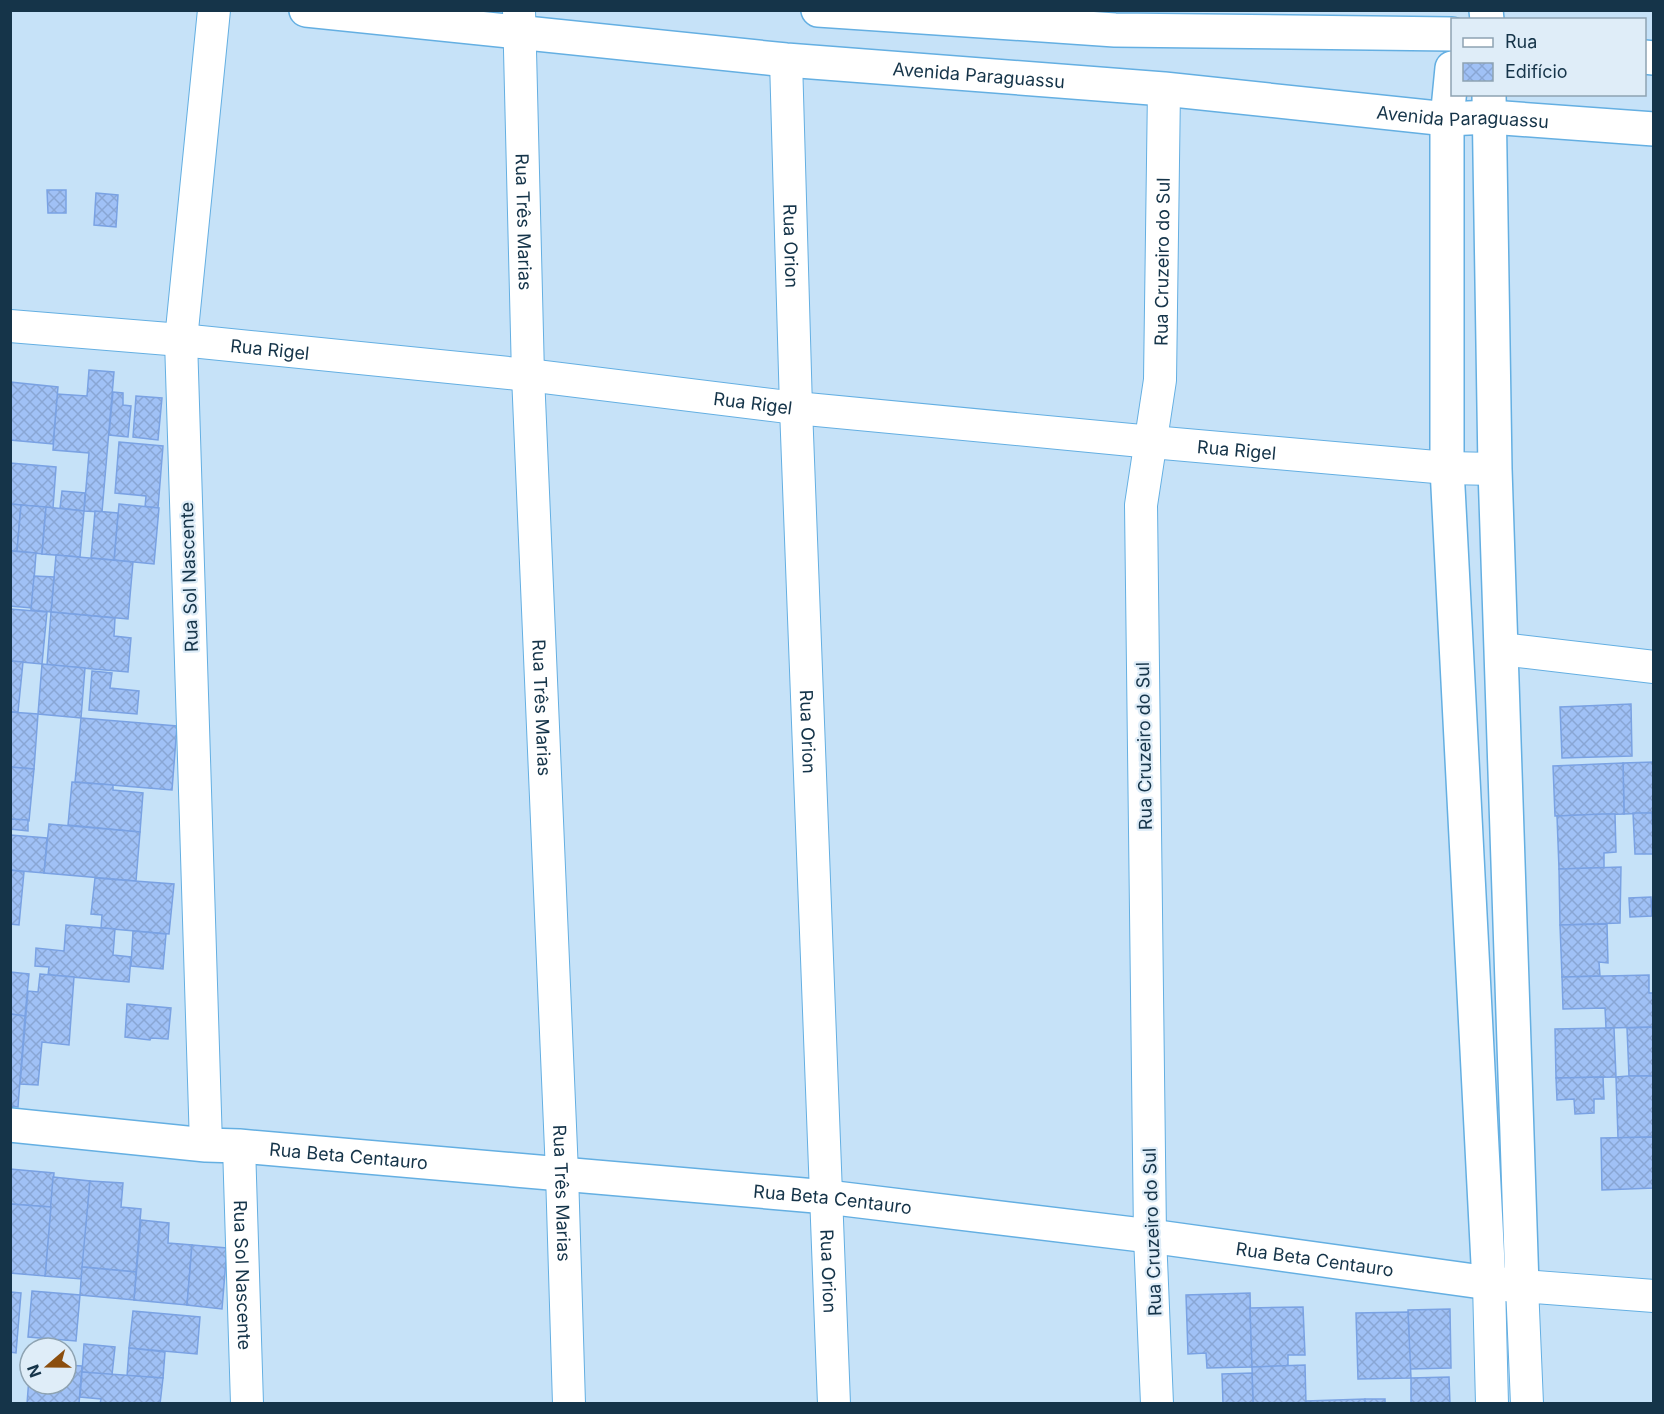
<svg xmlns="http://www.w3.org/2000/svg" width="1664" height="1414" font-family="Inter,sans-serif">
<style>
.building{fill:url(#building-cross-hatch);stroke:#7aa2e3;stroke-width:1.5}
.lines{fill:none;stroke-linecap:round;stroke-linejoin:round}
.street-casing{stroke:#64afe2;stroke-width:34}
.secondary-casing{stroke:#64afe2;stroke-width:36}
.street{stroke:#fff;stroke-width:32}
.secondary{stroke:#fff;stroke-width:33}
.labels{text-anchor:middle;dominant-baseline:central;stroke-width:4.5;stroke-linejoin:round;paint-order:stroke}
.street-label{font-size:18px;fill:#153449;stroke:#dfedf8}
</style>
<defs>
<pattern id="building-cross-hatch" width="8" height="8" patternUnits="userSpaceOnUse" patternTransform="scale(1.5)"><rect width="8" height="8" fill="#a0c1f6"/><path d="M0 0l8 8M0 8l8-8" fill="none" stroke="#89a6d4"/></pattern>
</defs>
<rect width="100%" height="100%" fill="#c6e2f8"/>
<!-- building -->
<g class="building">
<polygon points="47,190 66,190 66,213 48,213"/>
<polygon points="96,193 118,195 116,227 94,225"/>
<polygon points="89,370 114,372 102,512 84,511 89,453 53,450 57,394 87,396"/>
<polygon points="10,382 58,387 53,444 10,440"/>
<polygon points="113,392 123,393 123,405 131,406 128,437 109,435"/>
<polygon points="136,396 162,398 158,440 133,437"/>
<polygon points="119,442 163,446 158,508 145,507 146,496 115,493"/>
<polygon points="10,463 56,467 53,508 10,504"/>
<polygon points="62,491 85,493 84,511 60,508"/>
<polygon points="10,504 21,505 17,551 10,551"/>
<polygon points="119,504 159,508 154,564 114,560"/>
<polygon points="21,505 46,507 42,554 17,551"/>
<polygon points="46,507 84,511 80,557 42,554"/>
<polygon points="95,511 118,513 114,560 91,558"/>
<polygon points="10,551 36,553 32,608 10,606"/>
<polygon points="56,555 133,562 128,619 51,612"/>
<polygon points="34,576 54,577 51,612 31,610"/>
<polygon points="10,609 47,612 42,664 10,661"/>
<polygon points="51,612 115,618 114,636 131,638 128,672 47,665"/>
<polygon points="10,661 23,662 18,712 10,712"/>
<polygon points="42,664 85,668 81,718 38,714"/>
<polygon points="92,671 112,673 110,688 139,691 137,714 89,710"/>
<polygon points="1631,704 1632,756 1562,758 1560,707"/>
<polygon points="10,712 38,714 34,769 10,767"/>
<polygon points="81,718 177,726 172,790 75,782"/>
<polygon points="1654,762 1654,813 1624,814 1623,763"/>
<polygon points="1623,763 1624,814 1555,816 1553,766"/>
<polygon points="10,767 34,769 29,821 10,819"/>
<polygon points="72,782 113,785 113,790 143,793 140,832 68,825"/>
<polygon points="1633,813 1652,813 1654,854 1635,854"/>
<polygon points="1602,814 1615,814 1616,852 1604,853 1604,868 1559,869 1557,816"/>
<polygon points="10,819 28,820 28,831 10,829"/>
<polygon points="49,824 140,832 136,881 44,873"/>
<polygon points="10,835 47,838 44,873 10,870"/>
<polygon points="1621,867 1620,923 1560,925 1559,869"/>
<polygon points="10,870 24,872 19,925 10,924"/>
<polygon points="95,878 174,884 169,934 101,928 102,915 91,914"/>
<polygon points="1651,897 1652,916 1630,917 1629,898"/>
<polygon points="1607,924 1608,963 1599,962 1600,976 1562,977 1560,925"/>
<polygon points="66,925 115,929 113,955 131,957 129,982 48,975 49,967 35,966 36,948 64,951"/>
<polygon points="133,931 166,934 163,969 131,966"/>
<polygon points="10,972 29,974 25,1016 10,1014"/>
<polygon points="40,974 74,977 69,1045 42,1042 38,1085 20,1084 28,991 38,992"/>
<polygon points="1649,975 1649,993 1654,993 1654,1027 1606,1028 1605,1008 1563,1009 1562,977"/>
<polygon points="127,1004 171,1008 168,1039 151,1038 150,1040 125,1037"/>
<polygon points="10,1014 25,1016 18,1107 10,1106"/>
<polygon points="1654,1027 1654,1076 1629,1076 1627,1028"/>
<polygon points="1606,1028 1614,1028 1616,1077 1556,1078 1555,1029"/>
<polygon points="1629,1076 1654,1076 1654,1137 1618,1138 1616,1077"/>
<polygon points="1603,1077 1604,1099 1594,1099 1594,1113 1575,1114 1574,1099 1557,1100 1556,1078"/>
<polygon points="1654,1137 1654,1188 1602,1190 1601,1138"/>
<polygon points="10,1169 54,1173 51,1207 10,1204"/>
<polygon points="53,1177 90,1181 82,1279 45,1276"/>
<polygon points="90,1181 123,1183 121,1207 141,1209 136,1272 82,1267"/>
<polygon points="10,1204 51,1207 45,1276 10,1273"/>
<polygon points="141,1220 169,1223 168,1243 192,1245 187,1305 134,1300"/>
<polygon points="192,1245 227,1248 222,1309 187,1305"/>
<polygon points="82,1267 136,1272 134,1300 80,1295"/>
<polygon points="32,1291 80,1295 76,1341 28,1337"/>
<polygon points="10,1292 21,1293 16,1353 10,1352"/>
<polygon points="1250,1293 1252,1367 1207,1368 1206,1353 1188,1354 1186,1295"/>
<polygon points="1303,1307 1305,1355 1288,1355 1288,1366 1252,1367 1250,1308"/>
<polygon points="1450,1309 1451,1368 1410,1369 1408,1310"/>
<polygon points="133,1311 200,1317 197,1354 129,1348"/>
<polygon points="1408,1312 1411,1378 1358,1379 1356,1313"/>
<polygon points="84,1344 115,1347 112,1375 82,1372"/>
<polygon points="129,1348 165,1352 163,1378 127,1376"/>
<polygon points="30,1364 30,1384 66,1384 66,1365 82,1366 79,1404 27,1404"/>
<polygon points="1305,1365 1306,1404 1253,1404 1252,1367"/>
<polygon points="82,1372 163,1378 160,1404 100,1404 101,1399 80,1397"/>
<polygon points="1252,1373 1253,1404 1223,1404 1222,1374"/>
<polygon points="1449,1377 1450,1404 1411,1404 1411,1378"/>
<polygon points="1365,1399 1365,1404 1306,1404 1306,1401"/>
<rect x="1365" y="1399" width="20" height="5"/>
</g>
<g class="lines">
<!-- street casing -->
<g class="street-casing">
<g id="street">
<path id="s1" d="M 519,10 L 528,375 L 562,1173 L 569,1404"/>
<path id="s2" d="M 786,60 L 796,408 L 834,1404"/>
<path id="s3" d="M 10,326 L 181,340 L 528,375 L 796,408 L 1152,442 L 1447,468 L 1495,469"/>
<polyline points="1501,649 1654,667"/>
<polyline points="206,1145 181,340 214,10"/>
<path id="s4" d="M 239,1146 L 247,1404"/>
<polyline points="1489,1283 1492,1404"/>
<path id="s5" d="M 1157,1404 L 1150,1236 L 1141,505 L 1160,380 L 1164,89"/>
<polyline points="1527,1404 1522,1286 1654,1296"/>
</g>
</g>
<!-- secondary casing -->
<g class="secondary-casing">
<g id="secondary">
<path id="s6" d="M 306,10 L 786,60 L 1164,89 L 1447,119 L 1490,117 L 1654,129"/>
<polyline points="818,10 1115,30 1452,34"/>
<polyline points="1486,10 1487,20"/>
<polyline points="1644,57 1654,58"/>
<polyline points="1452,68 1447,119 1447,468 1489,1283"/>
<path id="s7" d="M 10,1125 L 206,1145 L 239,1146 L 827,1197 L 1150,1236 L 1489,1283 L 1522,1286 L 1495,469 L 1489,94"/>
</g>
</g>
<!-- street -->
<use href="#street" class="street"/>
<!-- secondary -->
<use href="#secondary" class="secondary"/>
</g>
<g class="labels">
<!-- street labels -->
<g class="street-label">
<text stroke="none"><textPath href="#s6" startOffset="676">Avenida Paraguassu</textPath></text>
<text stroke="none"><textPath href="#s6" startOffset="1162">Avenida Paraguassu</textPath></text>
<text stroke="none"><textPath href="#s1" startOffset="212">Rua Três Marias</textPath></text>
<text stroke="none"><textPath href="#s2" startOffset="186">Rua Orion</textPath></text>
<text stroke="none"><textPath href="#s5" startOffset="1144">Rua Cruzeiro do Sul</textPath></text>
<text stroke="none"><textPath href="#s3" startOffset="261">Rua Rigel</textPath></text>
<text stroke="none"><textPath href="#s3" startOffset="747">Rua Rigel</textPath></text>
<text stroke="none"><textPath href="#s3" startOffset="1233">Rua Rigel</textPath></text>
<text transform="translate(189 577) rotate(-92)">Rua Sol Nascente</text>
<text stroke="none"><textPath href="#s1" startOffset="698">Rua Três Marias</textPath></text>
<text stroke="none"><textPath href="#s2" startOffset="672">Rua Orion</textPath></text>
<text transform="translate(1144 746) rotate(-91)">Rua Cruzeiro do Sul</text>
<text stroke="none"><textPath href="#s7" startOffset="340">Rua Beta Centauro</textPath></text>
<text stroke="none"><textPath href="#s1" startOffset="1184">Rua Três Marias</textPath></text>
<text stroke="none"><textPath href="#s7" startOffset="826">Rua Beta Centauro</textPath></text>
<text transform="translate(1152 1232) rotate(-92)">Rua Cruzeiro do Sul</text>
<text stroke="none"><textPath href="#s7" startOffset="1312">Rua Beta Centauro</textPath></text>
<text stroke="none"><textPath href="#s2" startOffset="1212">Rua Orion</textPath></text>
<text stroke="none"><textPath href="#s4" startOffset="129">Rua Sol Nascente</textPath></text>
</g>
</g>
<!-- border -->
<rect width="1664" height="1414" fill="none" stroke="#153449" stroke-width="24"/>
<!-- legend -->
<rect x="1451" y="18" width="195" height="78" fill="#dfedf8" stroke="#8ea3b2" stroke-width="1.5"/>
<rect x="1463" y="38" width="30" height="9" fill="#ffffff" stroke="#8ea3b2" stroke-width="1.5"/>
<text x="1505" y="48" font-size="18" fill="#153449">Rua</text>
<rect x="1463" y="63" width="30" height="18" fill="url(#building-cross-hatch)" stroke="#8ea3b2" stroke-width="1.5"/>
<text x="1505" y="78" font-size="18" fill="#153449">Edifício</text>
<!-- north arrow -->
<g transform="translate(48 1366) rotate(250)"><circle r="28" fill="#dfedf8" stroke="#8ea3b2" stroke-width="1.5"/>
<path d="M0-4.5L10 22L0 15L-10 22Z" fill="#8b4e0e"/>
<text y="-9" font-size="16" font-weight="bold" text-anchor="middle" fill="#153449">N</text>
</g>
</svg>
